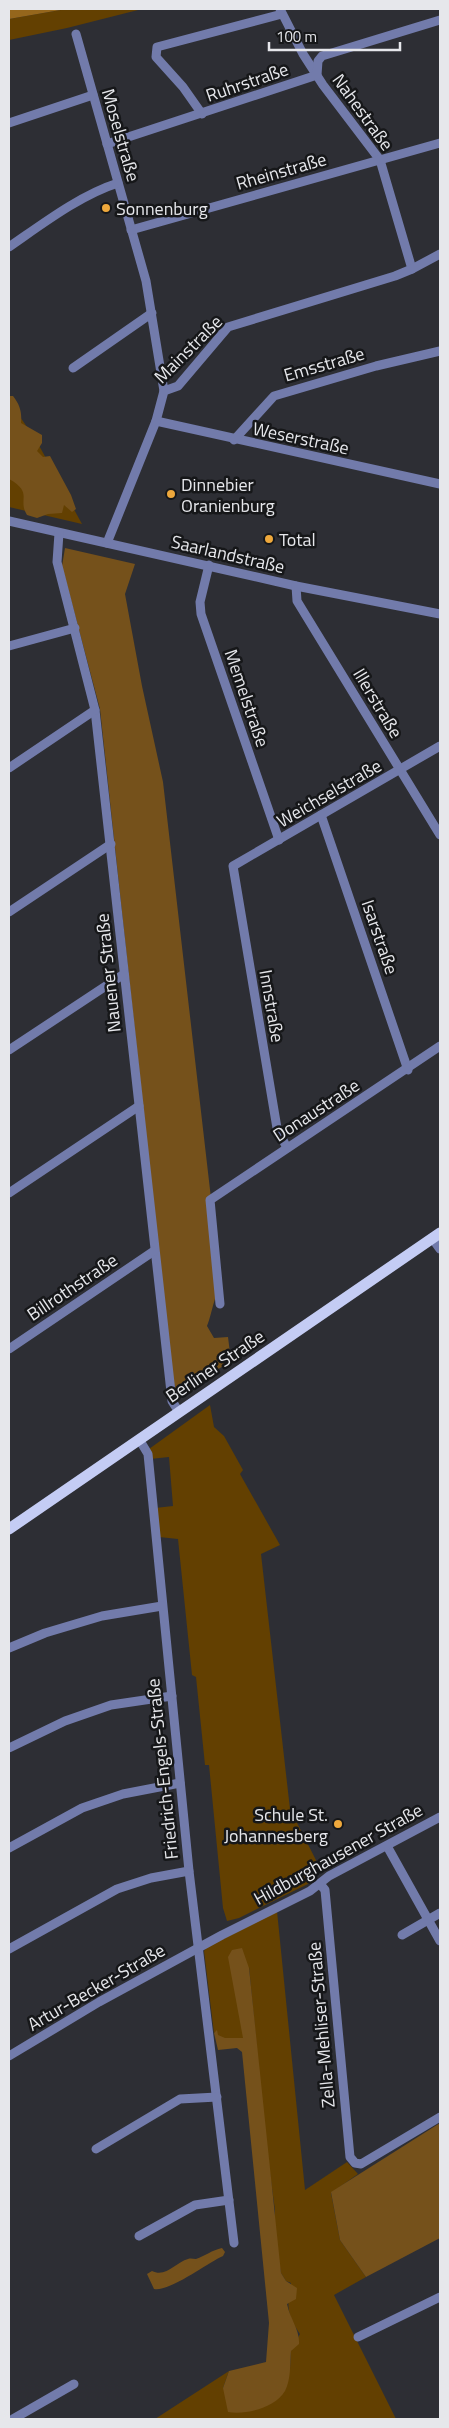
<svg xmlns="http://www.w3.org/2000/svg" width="449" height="2428" font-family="'Titillium Web',sans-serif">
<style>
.green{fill:#634001}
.forest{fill:#75511b}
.water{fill:#95661c}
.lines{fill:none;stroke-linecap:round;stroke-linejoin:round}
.minor{stroke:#727bab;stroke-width:9}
.major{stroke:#c4ccf4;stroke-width:11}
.poi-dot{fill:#eea83c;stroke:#161719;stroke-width:2}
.labels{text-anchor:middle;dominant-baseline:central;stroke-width:5;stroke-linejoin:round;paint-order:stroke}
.street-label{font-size:18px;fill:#e6e7eb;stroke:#161719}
.poi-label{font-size:18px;fill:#e6e7eb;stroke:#161719;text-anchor:start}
</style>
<rect width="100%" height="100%" fill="#2d2e34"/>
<!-- green -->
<g class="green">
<polygon points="66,9 142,9 67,28 9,40 9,19"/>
<polygon points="9,401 36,440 82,524 9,507"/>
<polygon points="210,1405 214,1427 224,1436 243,1470 240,1474 280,1545 261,1554 290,1809 321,1870 308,1884 239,1918 227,1921 223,1908 209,1765 205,1765 196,1677 192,1675 178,1539 159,1537 155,1508 173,1506 169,1457 150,1459 149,1449"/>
<path d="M 277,1911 L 305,2190 L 347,2162 L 358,2174 L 331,2193 L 340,2240 L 366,2277 L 334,2295 L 396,2419 L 155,2419 L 229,2371 L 223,2388 L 290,2369 L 291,2351 L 300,2334 C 286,2314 287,2305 291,2283 L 286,2281 L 281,2273 L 275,2237 L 275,2210 L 266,2144 L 249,1967 L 243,2038 L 217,2041 L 215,2032 L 214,2033 L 204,1951 L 207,1947 Z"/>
</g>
<!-- forest -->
<g class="forest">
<path d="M 9,396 L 13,396 C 20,405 22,412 21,423 L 42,435 L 42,443 L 37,451 L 43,457 L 50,456 L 71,495 L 76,509 L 72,512 L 64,505 L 62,513 L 48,514 L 37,518 L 27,515 C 17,499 34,493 9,479 Z"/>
<path d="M 65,548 L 135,564 L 125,594 L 142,686 L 163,782 L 221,1285 C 214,1296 212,1313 207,1326 L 214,1338 L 228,1337 L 231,1361 L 182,1392 L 175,1388 L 172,1374 L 100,709 L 62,566 Z"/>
<path d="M 242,1948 L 249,1968 L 281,2273 L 286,2281 L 297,2288 L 296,2299 L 287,2304 C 290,2319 300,2330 299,2344 L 291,2351 C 290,2363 291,2380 285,2391 C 275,2408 246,2415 228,2412 L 223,2388 L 229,2371 L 266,2362 L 269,2323 L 242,2052 L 237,2048 L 218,2050 L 214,2033 L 217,2030 L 218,2035 L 225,2038 L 243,2038 L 228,1957 L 232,1950 Z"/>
<polygon points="440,2123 440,2238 366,2277 340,2240 331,2192"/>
<path d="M 222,2248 L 225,2252 L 223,2256 C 207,2263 170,2292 154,2289 L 147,2274 L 152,2271 C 166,2278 176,2262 188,2259 C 191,2258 193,2259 196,2259 C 205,2256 212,2250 222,2248 Z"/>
</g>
<!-- water -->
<polygon class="water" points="9,9 66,9 9,19"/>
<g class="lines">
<!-- minor -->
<g class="minor">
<polyline points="280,9 303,54 323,85 380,160 412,269"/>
<polyline points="76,34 146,281 164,391"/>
<polyline points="202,114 183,87 156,57 157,47 282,14"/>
<polyline points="9,123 93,95"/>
<polyline points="107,144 317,75 318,61 322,56 440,20"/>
<polyline points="131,230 440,143"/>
<path d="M 9,247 C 41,225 80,195 118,183"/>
<polyline points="73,368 152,313"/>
<polyline points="156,421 440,484"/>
<polyline points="234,440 274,396 376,366 440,351"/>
<polyline points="9,521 296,586 440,614"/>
<polyline points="59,533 57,562 95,710 172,1401 179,1412"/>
<polyline points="107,543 156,421 164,391 178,386 228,327 395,276 412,269 440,254"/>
<polyline points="209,565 200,602 201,614 279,840"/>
<polyline points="296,586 297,601 440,835"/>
<polyline points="9,646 75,628"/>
<polyline points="9,768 95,710"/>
<polyline points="321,815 408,1070"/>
<polyline points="9,912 111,844"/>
<polyline points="9,1050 124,974"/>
<polyline points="287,1148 277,1128 233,866 440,746"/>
<polyline points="9,1193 139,1106"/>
<polyline points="432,1238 440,1249"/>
<polyline points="220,1304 210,1200 440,1046"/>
<polyline points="9,1349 154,1251"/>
<polyline points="139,1439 148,1454 189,1871 234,2243"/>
<polyline points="9,1648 45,1633 102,1616 162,1606"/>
<polyline points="9,1748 65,1721 111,1705 172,1696"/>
<polyline points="387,1846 440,1941"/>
<polyline points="9,1848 82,1808 123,1794 180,1783"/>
<polyline points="320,1884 325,1890 350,2157 355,2163 361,2164 440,2117"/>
<polyline points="402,1935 440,1913"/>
<polyline points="9,1949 117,1889 151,1878 189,1871"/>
<polyline points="9,2056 99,2002 222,1935 310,1891 329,1876 440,1817"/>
<polyline points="96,2149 180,2099 217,2097"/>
<polyline points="139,2236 195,2205 229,2200"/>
<polyline points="358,2337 440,2297"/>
<polyline points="13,2419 74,2384"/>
</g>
<!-- major -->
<polyline class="major" points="9,1529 440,1233"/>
</g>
<!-- markers -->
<g class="poi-dot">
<circle cx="106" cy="208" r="5"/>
<circle cx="171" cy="494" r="5"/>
<circle cx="269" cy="539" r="5"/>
<circle cx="338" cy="1824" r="5"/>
</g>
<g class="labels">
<!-- street labels -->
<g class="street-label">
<text transform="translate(247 82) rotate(-19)">Ruhrstraße</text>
<text transform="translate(363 112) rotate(54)">Nahestraße</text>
<text transform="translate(121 135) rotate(74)">Moselstraße</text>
<text transform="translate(281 171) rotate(-16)">Rheinstraße</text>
<text transform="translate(188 349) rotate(-45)">Mainstraße</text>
<text transform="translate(324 364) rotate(-16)">Emsstraße</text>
<text transform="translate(301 438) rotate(12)">Weserstraße</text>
<text transform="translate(228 554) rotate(13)">Saarlandstraße</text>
<text transform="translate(247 698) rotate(71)">Memelstraße</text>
<text transform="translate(378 703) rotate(59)">Illerstraße</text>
<text transform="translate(329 793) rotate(-30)">Weichselstraße</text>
<text transform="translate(380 937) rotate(71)">Isarstraße</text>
<text transform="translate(108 973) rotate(-96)">Nauener Straße</text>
<text transform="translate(272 1006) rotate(80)">Innstraße</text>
<text transform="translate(316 1110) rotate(-33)">Donaustraße</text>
<text transform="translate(72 1287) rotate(-34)">Billrothstraße</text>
<text transform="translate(215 1366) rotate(-34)">Berliner Straße</text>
<text transform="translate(162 1769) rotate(-96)">Friedrich-Engels-Straße</text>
<text transform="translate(338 1854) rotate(-29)">Hildburghausener Straße</text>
<text transform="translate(96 1987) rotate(-30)">Artur-Becker-Straße</text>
<text transform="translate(321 2025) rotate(-95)">Zella-Mehliser-Straße</text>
</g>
<!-- poi labels -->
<g class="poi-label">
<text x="116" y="208">Sonnenburg</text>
<text x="181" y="484">Dinnebier<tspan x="181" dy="21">Oranienburg</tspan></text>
<text x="279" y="539">Total</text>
<text x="328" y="1814" text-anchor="end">Schule St.<tspan x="328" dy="21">Johannesberg</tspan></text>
</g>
</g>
<!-- border -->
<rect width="449" height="2428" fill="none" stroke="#e6e7eb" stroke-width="20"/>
<!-- scale -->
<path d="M269 42v8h131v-8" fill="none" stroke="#e6e7eb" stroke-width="2.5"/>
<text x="276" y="42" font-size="15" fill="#e6e7eb" stroke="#161719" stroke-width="4" paint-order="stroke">100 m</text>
</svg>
